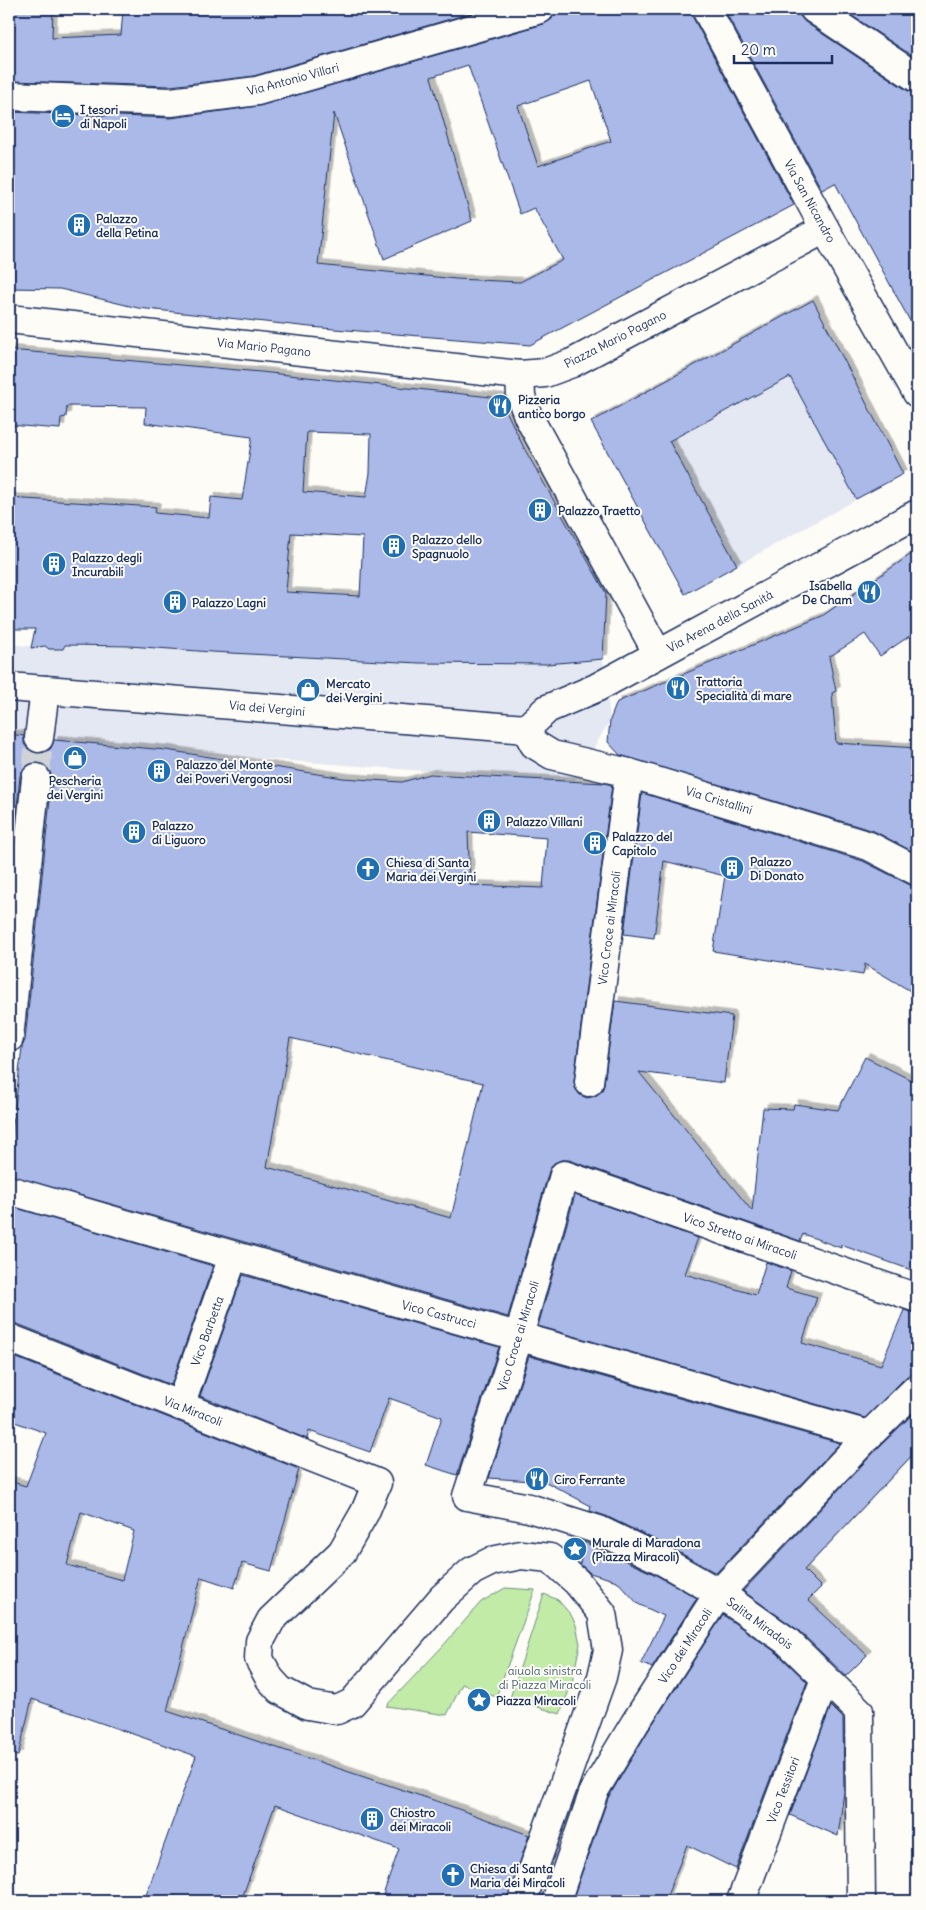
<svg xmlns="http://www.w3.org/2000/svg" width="926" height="1910" font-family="Delius,sans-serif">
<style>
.built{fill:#e4e8f2}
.green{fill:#c2eba7;stroke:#6e8d82}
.building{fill:#aab9e8;stroke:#1b2f5e;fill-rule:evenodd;filter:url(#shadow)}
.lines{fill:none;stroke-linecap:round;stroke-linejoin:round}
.minor-tunnel{stroke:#d0d3d8;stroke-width:28;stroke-dasharray:28 14;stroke-linecap:butt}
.minor-casing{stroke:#1b2f5e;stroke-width:31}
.minor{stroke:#fdfcf7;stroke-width:28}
.labels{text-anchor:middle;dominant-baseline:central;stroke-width:4;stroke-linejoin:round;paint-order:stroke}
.street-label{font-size:12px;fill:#1b2f5e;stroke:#fdfcf7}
.poi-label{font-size:12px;font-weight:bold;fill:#1b2f5e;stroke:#fdfcf7;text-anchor:start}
.park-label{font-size:12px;fill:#455e70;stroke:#fdfcf7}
</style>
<defs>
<filter id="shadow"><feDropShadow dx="4.5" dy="-4.5" stdDeviation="0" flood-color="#0004"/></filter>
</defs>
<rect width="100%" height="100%" fill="#fdfcf7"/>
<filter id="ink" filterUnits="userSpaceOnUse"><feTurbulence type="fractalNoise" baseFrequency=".02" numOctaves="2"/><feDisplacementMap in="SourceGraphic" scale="10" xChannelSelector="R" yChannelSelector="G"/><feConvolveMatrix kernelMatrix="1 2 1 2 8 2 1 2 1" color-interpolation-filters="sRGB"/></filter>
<g filter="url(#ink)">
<!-- built -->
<g class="built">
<polygon points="813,300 903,474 685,594 591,422"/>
<polygon points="9,644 35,647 104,646 603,659 610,720 574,782 183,753 9,737"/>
</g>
<!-- green -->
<g class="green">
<polygon points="505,1588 535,1590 496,1697 462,1684 447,1715 386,1706 442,1647 481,1602"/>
<polygon points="544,1594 558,1600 571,1615 576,1625 580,1644 572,1683 560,1714 510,1698"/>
</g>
<!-- building -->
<g class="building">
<polygon points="9,9 53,9 52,38 121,35 123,9 485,9 254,76 170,86 9,81"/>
<path d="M 555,9 L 690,9 L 692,16 L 794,205 L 530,345 L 310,327 L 138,308 L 60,289 L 9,288 L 9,112 L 171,118 L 259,106 L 544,24 L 552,19 ZM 468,65 L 520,214 L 534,208 L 563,260 L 520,282 L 456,279 L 318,265 L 334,113 L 384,259 L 472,221 L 431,77 ZM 591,81 L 611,141 L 538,166 L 518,106 Z"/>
<polygon points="724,9 798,9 800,16 805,22 908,91 917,93 917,334 835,183 822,190"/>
<polygon points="842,9 917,9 917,59"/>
<polygon points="813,300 903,474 856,499 790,377 669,441 737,565 685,594 591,422"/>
<path d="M 9,350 L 261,372 L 500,398 L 524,448 L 606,593 L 603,659 L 547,664 L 419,663 L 212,652 L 129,646 L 65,645 L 63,649 L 49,649 L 45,646 L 31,648 L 35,629 L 9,629 L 9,498 L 156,507 L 155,513 L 209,518 L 211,497 L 242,500 L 252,437 L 145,423 L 146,407 L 67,406 L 66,417 L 61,418 L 60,429 L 9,425 ZM 307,432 L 371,434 L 370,473 L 366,497 L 303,492 ZM 291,533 L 363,537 L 360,596 L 286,592 Z"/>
<polygon points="917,550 917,631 880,656 865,634 829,657 836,691 832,693 836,743 917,748 917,854 874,831 620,755 608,742 610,720 617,702 822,616"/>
<path d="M 9,734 L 24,736 L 24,744 L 29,750 L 38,754 L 46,752 L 51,748 L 54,740 L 166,750 L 343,778 L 402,782 L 430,774 L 604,783 L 612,785 L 574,1080 L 575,1088 L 580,1095 L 587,1098 L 595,1096 L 602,1091 L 604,1084 L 615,1001 L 732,1016 L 724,1083 L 639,1072 L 752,1211 L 763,1108 L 793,1109 L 794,1104 L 838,1110 L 865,1057 L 917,1083 L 917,1272 L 841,1245 L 841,1248 L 803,1234 L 800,1241 L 569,1160 L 561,1160 L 554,1163 L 549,1171 L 508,1317 L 9,1175 L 9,1159 L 22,1047 L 25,1040 L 52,780 L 50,771 L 45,765 L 38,763 L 29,764 L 23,769 L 20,776 L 9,889 ZM 468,832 L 547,838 L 543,888 L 470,885 ZM 290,1038 L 483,1083 L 451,1218 L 267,1167 Z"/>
<polygon points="642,793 863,861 910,885 917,887 917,995 865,964 863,975 713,951 725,876 664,861 654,938 624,934"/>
<polygon points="575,1195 698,1238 685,1274 756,1295 766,1262 791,1271 786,1288 817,1297 802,1343 881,1365 904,1310 917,1313 917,1373 913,1373 906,1377 865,1418 538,1326"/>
<polygon points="9,1206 213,1266 171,1385 15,1323 9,1323"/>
<polygon points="243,1275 499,1347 457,1475 426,1465 442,1417 389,1398 370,1452 309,1431 307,1439 200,1396"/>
<path d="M 9,1355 L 299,1469 L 271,1571 L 242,1563 L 234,1588 L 201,1577 L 167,1711 L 442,1803 L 529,1835 L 507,1901 L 381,1901 L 399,1849 L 275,1805 L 241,1901 L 144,1901 L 196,1756 L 32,1699 L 18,1756 L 9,1755 L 9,1481 L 26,1486 L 46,1433 L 9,1420 ZM 81,1512 L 134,1531 L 122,1580 L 67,1565 Z"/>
<polygon points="529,1356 757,1420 840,1443 716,1573 668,1546 606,1516 590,1511 591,1506 546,1482 489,1478"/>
<polygon points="917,1410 917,1450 804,1570 821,1587 808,1600 867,1655 846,1676 798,1630 743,1591 880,1446"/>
<polygon points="584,1542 654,1574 697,1598 652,1668 641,1663 664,1616 638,1604 617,1581 590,1573 580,1564"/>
<polygon points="723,1615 777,1653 807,1682 736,1869 687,1845 665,1901 572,1901 608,1798 648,1731"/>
<polygon points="831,1706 843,1718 844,1792 838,1836 790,1815"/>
</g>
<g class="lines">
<!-- minor-tunnel -->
<polyline class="minor-tunnel" points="36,778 39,738"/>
<!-- minor casing -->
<g class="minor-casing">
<g id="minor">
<polyline points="706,9 825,229 917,393"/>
<polyline points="814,9 917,78"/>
<polyline points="9,96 171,102 257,91 540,9"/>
<polyline points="9,319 520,375 545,373 572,363 825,229"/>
<polyline points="520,375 521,397 528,416 658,654"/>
<polyline points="9,687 526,729"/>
<polyline points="526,729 547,709 596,688 917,514"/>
<polyline points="526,729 534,744 552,755 629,773 869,846 917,871"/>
<polyline points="39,738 45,690"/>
<polyline points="9,1038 36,778"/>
<polyline points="589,1082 629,773"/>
<path d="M 9,1190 C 295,1275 582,1354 869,1435"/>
<polyline points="9,1338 377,1483 365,1512 342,1552 271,1620 260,1641 259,1659 270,1679 280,1690 308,1705 337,1710 352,1703 442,1598 472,1571 492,1561 521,1555 550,1558 577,1582 602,1613 608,1650 602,1677 522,1901"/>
<polyline points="180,1406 233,1257"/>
<polyline points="556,1901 594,1791 635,1723 719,1593 869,1435 917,1388"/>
<polyline points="741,1901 825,1679"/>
<polyline points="861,1901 859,1711 787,1641 719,1593 661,1560 599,1530 529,1508 467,1496 519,1336 564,1175 917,1298"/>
</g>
</g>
<!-- minor -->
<use href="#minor" class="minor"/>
</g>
</g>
<!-- icons -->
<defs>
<g id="hotel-disc" transform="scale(1.25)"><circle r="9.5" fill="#1f6fb2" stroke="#fdfcf7"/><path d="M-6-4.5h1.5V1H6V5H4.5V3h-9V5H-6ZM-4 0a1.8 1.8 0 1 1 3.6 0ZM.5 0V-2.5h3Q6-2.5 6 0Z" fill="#fff"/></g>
<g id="building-disc" transform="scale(1.25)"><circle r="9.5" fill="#1f6fb2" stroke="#fdfcf7"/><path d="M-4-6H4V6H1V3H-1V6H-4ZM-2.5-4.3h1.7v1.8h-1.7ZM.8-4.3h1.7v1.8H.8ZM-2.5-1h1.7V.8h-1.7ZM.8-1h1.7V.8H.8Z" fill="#fff"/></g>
<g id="restaurant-disc" transform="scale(1.25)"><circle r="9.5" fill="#1f6fb2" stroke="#fdfcf7"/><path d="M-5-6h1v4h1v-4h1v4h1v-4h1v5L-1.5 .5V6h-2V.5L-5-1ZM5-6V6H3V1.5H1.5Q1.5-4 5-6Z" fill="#fff"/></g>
<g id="shop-disc" transform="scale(1.25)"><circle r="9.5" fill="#1f6fb2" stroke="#fdfcf7"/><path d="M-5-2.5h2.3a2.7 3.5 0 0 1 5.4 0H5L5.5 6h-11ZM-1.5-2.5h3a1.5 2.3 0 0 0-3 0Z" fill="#fff"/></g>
<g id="church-disc" transform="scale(1.25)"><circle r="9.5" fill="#1f6fb2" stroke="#fdfcf7"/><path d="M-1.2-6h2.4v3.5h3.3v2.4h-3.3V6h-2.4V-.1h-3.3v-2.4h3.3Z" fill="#fff"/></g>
<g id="sight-disc" transform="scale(1.25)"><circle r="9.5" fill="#1f6fb2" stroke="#fdfcf7"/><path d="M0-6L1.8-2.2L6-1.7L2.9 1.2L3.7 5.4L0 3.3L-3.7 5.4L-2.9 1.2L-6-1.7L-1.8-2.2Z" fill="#fff"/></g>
</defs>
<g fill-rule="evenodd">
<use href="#hotel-disc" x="63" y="116"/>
<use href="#building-disc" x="79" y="225"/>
<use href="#restaurant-disc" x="500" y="406"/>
<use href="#building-disc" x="540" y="510"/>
<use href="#building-disc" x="394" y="546"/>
<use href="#building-disc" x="54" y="564"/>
<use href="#restaurant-disc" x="869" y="592"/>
<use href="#building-disc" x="175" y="602"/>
<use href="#restaurant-disc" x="678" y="688"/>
<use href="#shop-disc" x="308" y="690"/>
<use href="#shop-disc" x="75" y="758"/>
<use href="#building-disc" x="159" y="771"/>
<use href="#building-disc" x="489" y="821"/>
<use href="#building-disc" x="134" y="832"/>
<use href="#building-disc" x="595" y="843"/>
<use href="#building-disc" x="732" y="868"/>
<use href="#church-disc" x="368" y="869"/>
<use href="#restaurant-disc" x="537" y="1479"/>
<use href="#sight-disc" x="575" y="1549"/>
<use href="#sight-disc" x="479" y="1700"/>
<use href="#building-disc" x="372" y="1819"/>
<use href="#church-disc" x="453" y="1875"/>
</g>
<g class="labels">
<!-- street labels -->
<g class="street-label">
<text transform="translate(293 79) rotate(-15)">Via Antonio Villari</text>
<text transform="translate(810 201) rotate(61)">Via San Nicandro</text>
<text transform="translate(615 339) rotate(-27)">Piazza Mario Pagano</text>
<text transform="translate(264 347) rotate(6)">Via Mario Pagano</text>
<text transform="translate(720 621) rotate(-28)">Via Arena della Sanità</text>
<text transform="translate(267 708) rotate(5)">Via dei Vergini</text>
<text transform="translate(719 800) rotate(17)">Via Cristallini</text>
<text transform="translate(609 928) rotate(-83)">Vico Croce ai Miracoli</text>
<text transform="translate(740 1236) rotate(19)">Vico Stretto ai Miracoli</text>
<text transform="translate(439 1314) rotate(15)">Vico Castrucci</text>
<text transform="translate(207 1331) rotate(-70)">Vico Barbetta</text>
<text transform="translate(518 1336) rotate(-73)">Vico Croce ai Miracoli</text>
<text transform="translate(193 1411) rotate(21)">Via Miracoli</text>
<text transform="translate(760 1623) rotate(36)">Salita Miradois</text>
<text transform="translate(685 1646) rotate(-57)">Vico dei Miracoli</text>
<text transform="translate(783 1790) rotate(-69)">Vico Tessitori</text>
</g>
<!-- poi labels -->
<g class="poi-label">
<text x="80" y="109">I tesori<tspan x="80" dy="14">di Napoli</tspan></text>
<text x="96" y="218">Palazzo<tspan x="96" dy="14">della Petina</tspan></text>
<text x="518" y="399">Pizzeria<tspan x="518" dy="14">antico borgo</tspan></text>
<text x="558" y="510">Palazzo Traetto</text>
<text x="412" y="539">Palazzo dello<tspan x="412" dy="14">Spagnuolo</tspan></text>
<text x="72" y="557">Palazzo degli<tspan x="72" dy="14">Incurabili</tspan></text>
<text x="852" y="585" text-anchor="end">Isabella<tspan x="852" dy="14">De Cham</tspan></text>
<text x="192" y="602">Palazzo Lagni</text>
<text x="696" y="681">Trattoria<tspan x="696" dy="14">Specialità di mare</tspan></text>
<text x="326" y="683">Mercato<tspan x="326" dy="14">dei Vergini</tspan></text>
<text x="176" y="764">Palazzo del Monte<tspan x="176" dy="14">dei Poveri Vergognosi</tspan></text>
<text x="75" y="780" text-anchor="middle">Pescheria<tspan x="75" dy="14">dei Vergini</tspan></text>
<text x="506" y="821">Palazzo Villani</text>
<text x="152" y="825">Palazzo<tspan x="152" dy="14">di Liguoro</tspan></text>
<text x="612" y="836">Palazzo del<tspan x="612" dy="14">Capitolo</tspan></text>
<text x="750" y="861">Palazzo<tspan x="750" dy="14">Di Donato</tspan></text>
<text x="386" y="862">Chiesa di Santa<tspan x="386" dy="14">Maria dei Vergini</tspan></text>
<text x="554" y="1479">Ciro Ferrante</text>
<text x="592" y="1542">Murale di Maradona<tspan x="592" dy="14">(Piazza Miracoli)</tspan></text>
<text x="496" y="1700">Piazza Miracoli</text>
<text x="390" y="1812">Chiostro<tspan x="390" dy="14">dei Miracoli</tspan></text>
<text x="470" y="1868">Chiesa di Santa<tspan x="470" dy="14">Maria dei Miracoli</tspan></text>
</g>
<!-- park labels -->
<g class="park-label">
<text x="545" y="1670">aiuola sinistra<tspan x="545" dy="14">di Piazza Miracoli</tspan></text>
</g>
</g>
<!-- margin -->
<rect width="926" height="1910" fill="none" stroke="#fdfcf7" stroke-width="30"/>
<rect x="15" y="15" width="896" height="1880" fill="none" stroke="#1b2f5e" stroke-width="2" filter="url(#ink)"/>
<!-- scale -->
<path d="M734 55v8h98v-8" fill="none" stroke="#1b2f5e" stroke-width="2.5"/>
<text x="741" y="55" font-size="15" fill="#1b2f5e" stroke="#fdfcf7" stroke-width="4" paint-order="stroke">20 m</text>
</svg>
